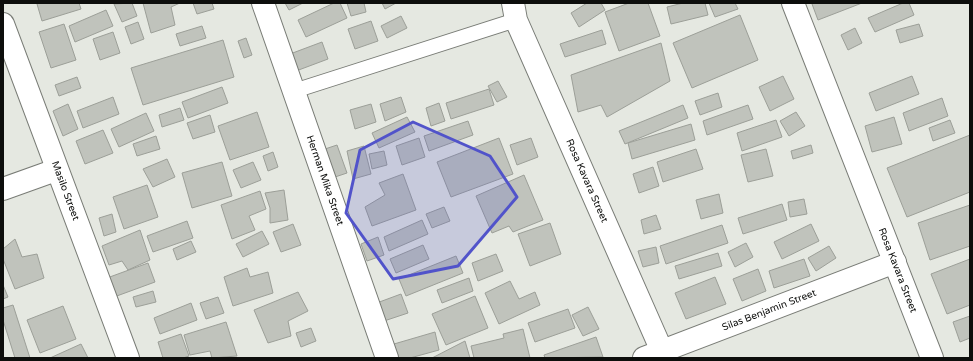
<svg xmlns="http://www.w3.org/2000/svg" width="973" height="361" font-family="'Varela Round',sans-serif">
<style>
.building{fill:#c0c3bc;stroke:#9c9f98}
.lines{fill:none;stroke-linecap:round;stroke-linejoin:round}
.service-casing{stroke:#797c76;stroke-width:16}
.minor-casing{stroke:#797c76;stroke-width:24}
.service{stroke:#fff;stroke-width:14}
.minor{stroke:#fff;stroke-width:22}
.marked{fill:#5153ca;fill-opacity:0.2;stroke:#5153ca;stroke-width:3;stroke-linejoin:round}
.labels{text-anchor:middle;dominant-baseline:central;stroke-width:3;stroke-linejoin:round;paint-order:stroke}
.street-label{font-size:10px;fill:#0d0e0c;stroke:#fff}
</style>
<rect width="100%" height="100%" fill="#e5e8e1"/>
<!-- building -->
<g class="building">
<polygon points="40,3 79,3 81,9 42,21 37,4"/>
<polygon points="132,3 137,16 122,22 114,4"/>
<polygon points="143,3 180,3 171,7 175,25 151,33"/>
<polygon points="193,3 212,3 214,9 197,14"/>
<polygon points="285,3 303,3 289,10"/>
<polygon points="334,3 340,3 347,18 306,37 298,20"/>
<polygon points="347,3 364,3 366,12 351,16"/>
<polygon points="382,3 396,3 385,9"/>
<polygon points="587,3 601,3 605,10 579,27 571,13"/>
<polygon points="629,3 648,3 660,36 619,51 605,12"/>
<polygon points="683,3 705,3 708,15 671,24 667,7"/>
<polygon points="709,3 735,3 738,9 715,17"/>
<polygon points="814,3 862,3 818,20 812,4"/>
<polygon points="903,3 909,3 914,15 875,32 868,18"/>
<polygon points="106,10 113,26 75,42 69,26"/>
<polygon points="740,15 758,60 692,88 673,43"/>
<polygon points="401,16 407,28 387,38 381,26"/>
<polygon points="371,21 378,41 355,49 348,29"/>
<polygon points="138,22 144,39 131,44 125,27"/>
<polygon points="64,24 76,60 51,68 39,32"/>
<polygon points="919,24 923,36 900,43 896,30"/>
<polygon points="202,26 206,38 180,46 176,34"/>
<polygon points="855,28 862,43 848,50 841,35"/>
<polygon points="602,30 606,44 565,57 560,44"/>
<polygon points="113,32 120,53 100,60 93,39"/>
<polygon points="246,38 252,55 244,58 238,41"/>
<polygon points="223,40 234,77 143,105 131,68"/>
<polygon points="322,42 328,59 296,71 290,54"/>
<polygon points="661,43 670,81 607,117 601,105 578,112 571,75"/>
<polygon points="783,76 794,99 770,111 759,87"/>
<polygon points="912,76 919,94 876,111 869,93"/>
<polygon points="77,77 81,88 59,96 55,85"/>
<polygon points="498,81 507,97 497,102 488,86"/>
<polygon points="222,87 228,103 188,118 182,102"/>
<polygon points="489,89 494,105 451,119 446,103"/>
<polygon points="718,93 722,107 700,115 695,101"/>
<polygon points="113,97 119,114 83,128 77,111"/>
<polygon points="401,97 406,112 385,121 380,104"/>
<polygon points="942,98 948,116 909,131 903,113"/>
<polygon points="439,103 445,121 431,126 426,108"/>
<polygon points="68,104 78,129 63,136 53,111"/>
<polygon points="371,104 376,122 355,129 350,110"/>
<polygon points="683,105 688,118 625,144 619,131"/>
<polygon points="748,105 753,119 707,135 703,121"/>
<polygon points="180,108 184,120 162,127 159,115"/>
<polygon points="257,112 269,147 230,160 218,126"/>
<polygon points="796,112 805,126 789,136 780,121"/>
<polygon points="146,113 154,131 119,147 111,129"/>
<polygon points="210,115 215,132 193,139 187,123"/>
<polygon points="407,117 415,132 379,148 372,133"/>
<polygon points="894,117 902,144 872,152 865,126"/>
<polygon points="776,120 782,137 742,151 737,133"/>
<polygon points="950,120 955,133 933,141 929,128"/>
<polygon points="468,121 473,135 429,151 424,136"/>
<polygon points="691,124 695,140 632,159 628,143"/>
<polygon points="103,130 113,153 85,164 76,141"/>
<polygon points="970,135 970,192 907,217 887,168"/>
<polygon points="156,136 160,149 137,156 133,144"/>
<polygon points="419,138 425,157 402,165 396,146"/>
<polygon points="499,138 513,174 451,197 437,162"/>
<polygon points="531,138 538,157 517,165 510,145"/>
<polygon points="337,145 347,173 329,179 319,151"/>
<polygon points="811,145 813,153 793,159 791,151"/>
<polygon points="364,146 371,174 353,179 347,151"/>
<polygon points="696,149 703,169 663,182 657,162"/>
<polygon points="766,149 773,176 748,182 741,155"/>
<polygon points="384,151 387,165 372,169 369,154"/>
<polygon points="273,152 278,167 268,171 263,156"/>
<polygon points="167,159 175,177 153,187 143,169"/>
<polygon points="222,162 232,196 192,208 182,173"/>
<polygon points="253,162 261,180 241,188 233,170"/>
<polygon points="653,167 659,186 639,193 633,174"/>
<polygon points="403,174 416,210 372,226 365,207 385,195 379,183"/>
<polygon points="524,175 543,220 513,232 509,226 492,233 476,196"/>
<polygon points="147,185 158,217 124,229 113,197"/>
<polygon points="284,190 288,220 270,223 270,208 265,193"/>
<polygon points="260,191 266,209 249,216 255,230 232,239 221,205"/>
<polygon points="719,194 723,213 701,219 696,200"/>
<polygon points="804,199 807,214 790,217 788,202"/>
<polygon points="782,204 787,220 743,234 738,218"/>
<polygon points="970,205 970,246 930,260 918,223"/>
<polygon points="444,207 450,221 432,228 426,214"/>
<polygon points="112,214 116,232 104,236 99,218"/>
<polygon points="656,215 661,229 644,234 641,220"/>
<polygon points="422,220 428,234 389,251 384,237"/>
<polygon points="187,221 193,238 153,252 147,236"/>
<polygon points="550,223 561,254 530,266 518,234"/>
<polygon points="293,224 301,245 281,252 273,232"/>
<polygon points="811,224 819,241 782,259 774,242"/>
<polygon points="722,225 728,243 666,264 660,246"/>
<polygon points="140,230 150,260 128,270 122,261 109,265 102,246"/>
<polygon points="262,231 269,244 243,257 236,244"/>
<polygon points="378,237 384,255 367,261 361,244"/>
<polygon points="15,239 22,257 37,254 44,278 15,289 3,259 3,249"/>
<polygon points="191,241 196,252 177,260 173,249"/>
<polygon points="746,243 753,257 735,267 728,252"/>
<polygon points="423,245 429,259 396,273 390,259"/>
<polygon points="829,246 836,258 816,271 808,258"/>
<polygon points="656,247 659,263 643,267 638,251"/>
<polygon points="718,253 722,266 679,279 675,266"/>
<polygon points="496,254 503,271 478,281 472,263"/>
<polygon points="456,256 463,273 406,296 399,279"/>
<polygon points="804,259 810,276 774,288 769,271"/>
<polygon points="970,259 970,305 947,314 931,274"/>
<polygon points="148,263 155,282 114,297 107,278"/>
<polygon points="247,268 250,277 268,272 273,293 233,306 224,277"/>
<polygon points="758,269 766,291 742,301 733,279"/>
<polygon points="715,277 726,304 686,319 675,293"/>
<polygon points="469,278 473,291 442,303 437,290"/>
<polygon points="510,281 519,299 535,292 540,305 499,324 485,293"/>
<polygon points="3,285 8,297 3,299"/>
<polygon points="153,291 156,302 136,307 133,297"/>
<polygon points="298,292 308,311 288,321 291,336 268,343 254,310"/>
<polygon points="401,294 408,313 381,322 374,304"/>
<polygon points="475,296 488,328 446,345 432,314"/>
<polygon points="218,297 224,313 206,319 200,303"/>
<polygon points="191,303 197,320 160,334 154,318"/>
<polygon points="13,305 30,358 15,358 3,320 3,308"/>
<polygon points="63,306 76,339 40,353 27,320"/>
<polygon points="588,307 599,329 583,336 572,315"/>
<polygon points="568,309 575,328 535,342 528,323"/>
<polygon points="970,316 970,338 960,342 953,322"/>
<polygon points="226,322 237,356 212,358 210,351 190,355 184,335"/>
<polygon points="311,328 316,341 301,347 296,333"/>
<polygon points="523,329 530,358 474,358 471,346 504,338 503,334"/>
<polygon points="435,332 439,350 410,358 399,358 394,344"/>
<polygon points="181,334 189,356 183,358 163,358 158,342"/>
<polygon points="596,337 603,357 545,358 544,355"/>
<polygon points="465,341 470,358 432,358"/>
<polygon points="81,344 88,358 50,358"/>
</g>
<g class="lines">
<!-- service casing -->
<g class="service-casing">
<polyline id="service" points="294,91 516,20"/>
</g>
<!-- minor casing -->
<g class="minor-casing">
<g id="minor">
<path id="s1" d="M 263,3 L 387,358"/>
<path id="s2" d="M 513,3 L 516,20 L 665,358"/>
<path id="s3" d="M 793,3 L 932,358"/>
<path id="s4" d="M 3,24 L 128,358"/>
<polyline points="3,189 56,170"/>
<path id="s5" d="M 644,358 L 895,262"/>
</g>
</g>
<!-- service -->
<use href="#service" class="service"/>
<!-- minor -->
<use href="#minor" class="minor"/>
</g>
<!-- marked area -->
<path class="marked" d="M 413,122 L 490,156 L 517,197 L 458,266 L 393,279 L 346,213 L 360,150 Z"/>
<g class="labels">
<!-- street labels -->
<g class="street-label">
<text stroke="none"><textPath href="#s1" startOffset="188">Herman Mika Street</textPath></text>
<text stroke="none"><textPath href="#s2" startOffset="193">Rosa Kavara Street</textPath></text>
<text stroke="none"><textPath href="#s4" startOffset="178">Masilo Street</textPath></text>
<text stroke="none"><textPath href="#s3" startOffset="287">Rosa Kavara Street</textPath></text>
<text stroke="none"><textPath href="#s5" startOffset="134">Silas Benjamin Street</textPath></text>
</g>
</g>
<!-- border -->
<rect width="973" height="361" fill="none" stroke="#0d0e0c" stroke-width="8"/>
</svg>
